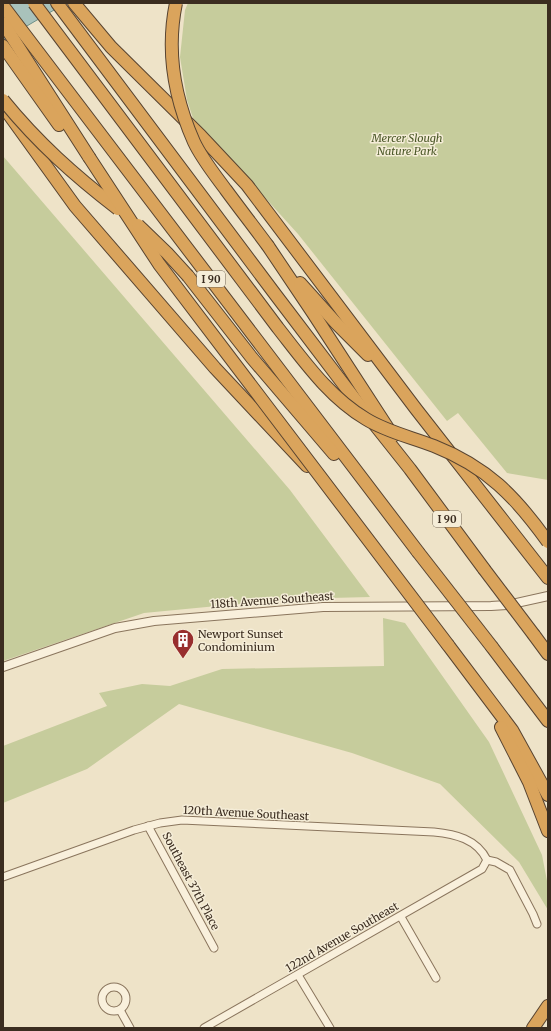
<svg xmlns="http://www.w3.org/2000/svg" width="551" height="1031" font-family="Merriweather,serif">
<style>
.green{fill:#c6cc9c}
.water{fill:#a9c2bb;stroke:#6f9189}
.lines{fill:none;stroke-linecap:round;stroke-linejoin:round}
.minor-casing{stroke:#8a755d;stroke-width:9}
.tertiary-casing{stroke:#8a755d;stroke-width:10}
.motorway-casing{stroke:#584431;stroke-width:14}
.minor{stroke:#f9f0dc;stroke-width:7}
.tertiary{stroke:#f9f0dc;stroke-width:8}
.motorway{stroke:#daa45c;stroke-width:12}
.motorway-bridge-casing{stroke:#584431;stroke-width:14;stroke-linecap:butt}
.motorway-bridge{stroke:#daa45c;stroke-width:12}
.labels{text-anchor:middle;dominant-baseline:central;stroke-width:3;stroke-linejoin:round;paint-order:stroke}
.shield{fill:#f5edd8;stroke:#736757;stroke-width:1}
.shield-label{font-size:10px;font-weight:bold;fill:#3b2d20}
.park-label{font-size:11px;font-style:italic;fill:#4a5727;stroke:#f5edd8}
.street-label{font-size:11px;fill:#3b2d20;stroke:#f5edd8}
.poi-label{font-size:11px;fill:#3b2d20;stroke:#f5edd8;text-anchor:start}
</style>
<rect width="100%" height="100%" fill="#eee3c8"/>
<!-- green -->
<g class="green">
<polygon points="188,3 548,3 548,480 507,473 458,413 447,421 298,234 193,118 187,100 180,57 185,10"/>
<polygon points="3,156 290,490 370,597 290,599 144,613 3,661"/>
<polygon points="383,618 405,623 489,742 542,855 548,886 548,910 519,862 440,784 352,753 179,704 87,769 3,803 3,746 107,706 99,693 142,684 170,686 222,669 384,666"/>
</g>
<!-- water -->
<polygon class="water" points="3,3 66,3 3,40"/>
<g class="lines">
<!-- minor casing -->
<g class="minor-casing">
<g id="minor">
<polyline points="148,826 214,948"/>
<polyline points="487,860 496,862 510,870 533,914 537,924"/>
<path d="M 3,877 L 134,830 L 160,823 L 182,820 L 434,832 C 455,834 477,839 487,860"/>
<polyline points="401,917 436,978"/>
<polyline points="298,975 330,1028"/>
<circle cx="114" cy="999" r="12"/>
<polyline points="120,1010 130,1028"/>
<polyline points="204,1028 482,869 487,860"/>
</g>
</g>
<!-- tertiary casing -->
<g class="tertiary-casing">
<polyline id="tertiary" points="3,667 115,628 154,621 323,607 491,606 507,605 548,596"/>
</g>
<!-- motorway casing -->
<g class="motorway-casing">
<g id="motorway">
<polyline points="57,3 275,294 360,406 410,469 484,569"/>
<polyline points="74,3 111,47 201,136 247,185 416,409 548,578"/>
<polyline points="3,6 418,552"/>
<polyline points="3,23 89,157"/>
<polyline points="3,46 59,125"/>
<polyline points="5,109 75,206 215,368 307,466"/>
<polyline points="268,246 313,313 393,436"/>
<polyline points="188,276 252,358 334,454"/>
<polyline points="300,283 336,323 368,355"/>
<polyline points="534,635 548,654"/>
<polyline points="448,645 512,730 548,795"/>
<polyline points="492,647 548,721"/>
<polyline points="501,727 529,782 548,831"/>
<polyline points="533,1028 548,1006"/>
</g>
</g>
<!-- minor -->
<use href="#minor" class="minor"/>
<!-- tertiary -->
<use href="#tertiary" class="tertiary"/>
<!-- motorway -->
<use href="#motorway" class="motorway"/>
<!-- motorway-bridge casing -->
<g class="motorway-bridge-casing">
<g id="motorway-bridge">
<path d="M 34,3 L 278,328 C 304,361 329,397 366,419 C 387,432 411,437 434,446 C 487,467 515,496 548,542"/>
<path d="M 176,3 C 166,51 174,97 194,142 C 202,159 215,175 226,190 C 240,209 254,227 268,246"/>
<path d="M 3,100 C 38,143 74,175 118,209"/>
<polyline points="89,157 159,264 448,645"/>
<polyline points="138,225 167,253 188,276"/>
<polyline points="418,552 492,647"/>
<polyline points="484,569 534,635"/>
</g>
</g>
<!-- motorway-bridge -->
<use href="#motorway-bridge" class="motorway-bridge"/>
</g>
<!-- icons -->
<defs>
<g id="building-pin" transform="scale(1.15)"><path d="M0 17L-7.5 6A9.5 9.5 0 1 1 7.5 6Z" fill="#982e2e" stroke="#f5edd8"/><path d="M-4-6H4V6H1V3H-1V6H-4ZM-2.5-4.3h1.7v1.8h-1.7ZM.8-4.3h1.7v1.8H.8ZM-2.5-1h1.7V.8h-1.7ZM.8-1h1.7V.8H.8Z" fill="#fff"/></g>
</defs>
<g fill-rule="evenodd">
<use href="#building-pin" x="183" y="640"/>
</g>
<g class="labels">
<!-- shield labels -->
<g class="shield">
<rect x="197" y="271" width="28" height="16" rx="3"/>
<rect x="433" y="511" width="28" height="16" rx="3"/>
</g>
<g class="shield-label">
<text x="211" y="279">I 90</text>
<text x="447" y="519">I 90</text>
</g>
<!-- park labels -->
<g class="park-label">
<text x="407" y="138">Mercer Slough<tspan x="407" dy="13">Nature Park</tspan></text>
</g>
<!-- street labels -->
<g class="street-label">
<text transform="translate(272 600) rotate(-4)">118th Avenue Southeast</text>
<text transform="translate(246 813) rotate(3)">120th Avenue Southeast</text>
<text transform="translate(191 881) rotate(62)">Southeast 37th Place</text>
<text transform="translate(342 937) rotate(-30)">122nd Avenue Southeast</text>
</g>
<!-- poi labels -->
<g class="poi-label">
<text x="198" y="634">Newport Sunset<tspan x="198" dy="13">Condominium</tspan></text>
</g>
</g>
<!-- border -->
<rect width="551" height="1031" fill="none" stroke="#3b2d20" stroke-width="8"/>
</svg>
